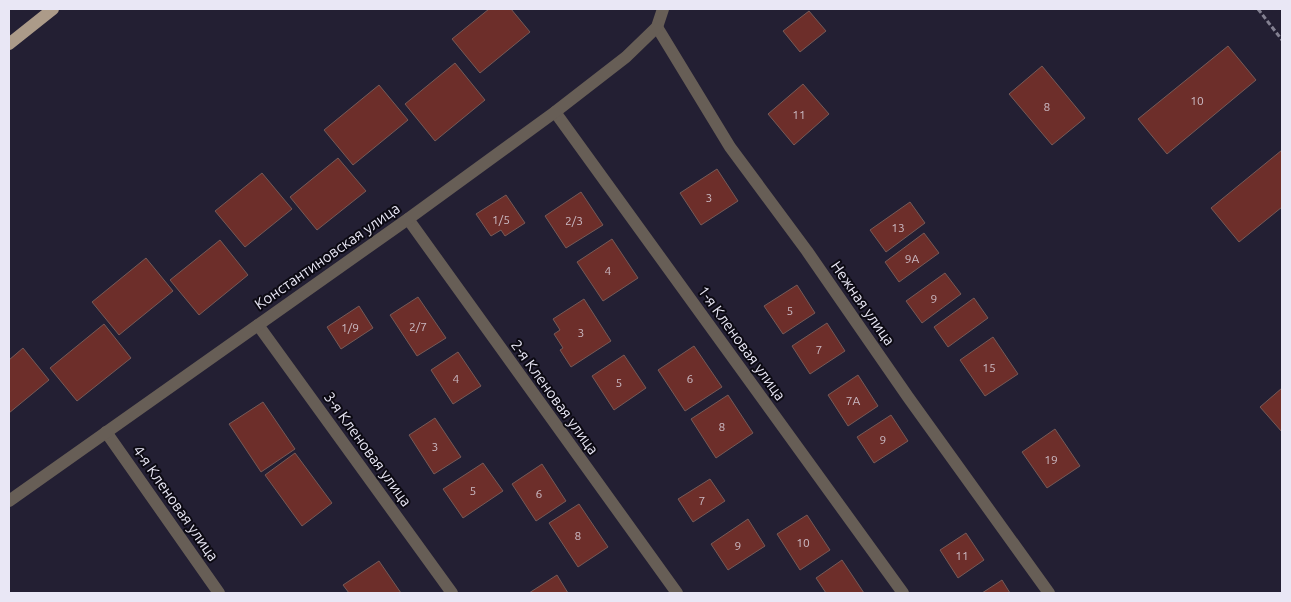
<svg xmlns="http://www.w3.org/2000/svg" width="1291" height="602" font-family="Ubuntu,sans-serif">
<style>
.building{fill:#6d2e2a;stroke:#765a57}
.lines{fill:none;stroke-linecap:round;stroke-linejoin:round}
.path{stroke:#838091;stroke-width:3;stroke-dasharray:5 2.5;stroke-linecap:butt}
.minor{stroke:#675e56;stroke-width:12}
.major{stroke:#ac9b89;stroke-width:12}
.labels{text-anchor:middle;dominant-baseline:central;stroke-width:4;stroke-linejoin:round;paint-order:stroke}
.number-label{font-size:12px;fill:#cab9c2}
.street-label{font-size:15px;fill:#e9e7f5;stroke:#0c0a13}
</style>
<rect width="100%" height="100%" fill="#231f33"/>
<!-- building -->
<g class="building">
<polygon points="489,9 511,9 530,32 480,73 452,39"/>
<polygon points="809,11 826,31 800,52 783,31"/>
<polygon points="1228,46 1256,80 1167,154 1138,119"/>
<polygon points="455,63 485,100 435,141 405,104"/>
<polygon points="1042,66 1085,118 1052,145 1009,94"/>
<polygon points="803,84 829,114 794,145 768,114"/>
<polygon points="379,85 408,120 353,165 324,130"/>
<polygon points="1282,150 1282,207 1239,242 1211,208"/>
<polygon points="338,158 366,191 317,230 290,197"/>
<polygon points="717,169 738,201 701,225 680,193"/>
<polygon points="262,173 292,209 245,247 215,211"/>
<polygon points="581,192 603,225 566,248 545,216"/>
<polygon points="506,195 525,223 505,236 501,230 491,236 476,214"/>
<polygon points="910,202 925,223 886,252 870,230"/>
<polygon points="924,233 939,253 899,282 885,262"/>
<polygon points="612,239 638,278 603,301 577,262"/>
<polygon points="220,240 248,275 199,315 170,280"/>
<polygon points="146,258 173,291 119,335 92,302"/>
<polygon points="945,273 961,294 922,323 906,301"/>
<polygon points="797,285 815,313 783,334 764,306"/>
<polygon points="418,297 446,338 417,356 390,315"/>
<polygon points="974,298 988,318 948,347 934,327"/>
<polygon points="584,299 611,341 571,367 560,350 563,348 554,334 560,330 553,319"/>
<polygon points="359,306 373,328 341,349 327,327"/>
<polygon points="827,323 845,351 810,374 792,346"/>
<polygon points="104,324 131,358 77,401 50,368"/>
<polygon points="993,337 1018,374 985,396 960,360"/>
<polygon points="694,346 722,387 685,411 658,370"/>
<polygon points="23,348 49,380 9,413 9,360"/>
<polygon points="458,352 481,386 453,404 431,370"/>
<polygon points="624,355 646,388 614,410 592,376"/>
<polygon points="858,375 878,406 848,426 828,395"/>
<polygon points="1282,388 1282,432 1260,407"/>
<polygon points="728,395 753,433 716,458 691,419"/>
<polygon points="263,402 295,449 261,472 229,424"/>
<polygon points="891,415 908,441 874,463 857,437"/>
<polygon points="435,418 461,457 434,474 409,435"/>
<polygon points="1055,429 1080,466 1047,488 1022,452"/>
<polygon points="295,453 332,503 302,526 265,475"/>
<polygon points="483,463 503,491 463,518 443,489"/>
<polygon points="542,464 566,501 536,521 512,484"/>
<polygon points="710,479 725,501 693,522 678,499"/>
<polygon points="579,504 608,547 578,567 549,523"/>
<polygon points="807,515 830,550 800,570 777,534"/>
<polygon points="748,519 765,546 728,570 711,544"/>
<polygon points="966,533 984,560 958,578 940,550"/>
<polygon points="842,560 864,593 826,593 816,578"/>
<polygon points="379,561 401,593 349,593 343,585"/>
<polygon points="557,575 568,593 529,593"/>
<polygon points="1002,580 1010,593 982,593"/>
</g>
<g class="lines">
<!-- path -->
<polyline class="path" points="1258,9 1282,40"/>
<!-- minor -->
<g class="minor">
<polyline points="657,27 730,147 807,251 908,397 1049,593"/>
<polyline points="555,112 903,593"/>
<polyline points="408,219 677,593"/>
<polyline points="258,325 452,593"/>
<polyline points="106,432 219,593"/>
<polyline points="9,501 408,219 555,112 626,57 657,27 663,9"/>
</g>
<!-- major -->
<polyline class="major" points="9,44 53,9"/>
</g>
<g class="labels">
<!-- number labels -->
<g class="number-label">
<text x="1197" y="100">10</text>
<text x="1047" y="106">8</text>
<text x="799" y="114">11</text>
<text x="709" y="197">3</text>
<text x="501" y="219">1/5</text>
<text x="574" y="220">2/3</text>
<text x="898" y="227">13</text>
<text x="912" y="258">9А</text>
<text x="608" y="270">4</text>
<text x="934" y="298">9</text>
<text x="790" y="310">5</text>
<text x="418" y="326">2/7</text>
<text x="350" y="327">1/9</text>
<text x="581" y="332">3</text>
<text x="819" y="349">7</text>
<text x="989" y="367">15</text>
<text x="456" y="378">4</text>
<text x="690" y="378">6</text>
<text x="619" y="382">5</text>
<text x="853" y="400">7А</text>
<text x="722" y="426">8</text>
<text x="883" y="439">9</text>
<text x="435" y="446">3</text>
<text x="1051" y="459">19</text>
<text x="473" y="490">5</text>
<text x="539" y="493">6</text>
<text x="702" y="500">7</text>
<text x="578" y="535">8</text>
<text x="803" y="542">10</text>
<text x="738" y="545">9</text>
<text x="962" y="555">11</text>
</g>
<!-- street labels -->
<g class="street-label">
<text transform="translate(327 256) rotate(-35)">Константиновская улица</text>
<text transform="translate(863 303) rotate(55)">Нежная улица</text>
<text transform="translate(742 343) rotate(54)">1-я Кленовая улица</text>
<text transform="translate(555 397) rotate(54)">2-я Кленовая улица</text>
<text transform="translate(368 449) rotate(54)">3-я Кленовая улица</text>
<text transform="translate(176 503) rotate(55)">4-я Кленовая улица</text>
</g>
</g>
<!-- border -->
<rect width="1291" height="602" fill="none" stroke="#e9e7f5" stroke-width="20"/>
</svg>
